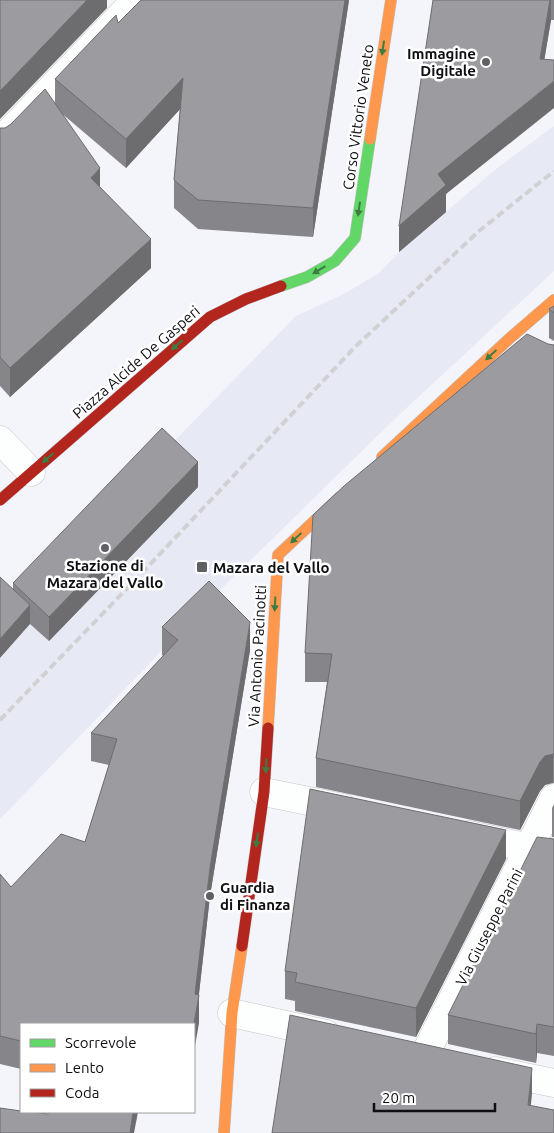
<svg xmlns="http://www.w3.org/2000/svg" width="554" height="1133" font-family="Ubuntu,sans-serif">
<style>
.built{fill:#e7e9f4}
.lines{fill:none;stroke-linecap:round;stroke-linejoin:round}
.street-casing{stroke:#c5c5c9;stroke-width:29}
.fast-casing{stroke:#c5c5c9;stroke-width:12}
.slow-casing{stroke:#c5c5c9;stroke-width:12}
.jam-casing{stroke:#c5c5c9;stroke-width:12}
.street{stroke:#fdfefe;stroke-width:28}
.fast{stroke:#63d668;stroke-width:11}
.slow{stroke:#ff974d;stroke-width:11}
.jam{stroke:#b3261e;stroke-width:11}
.rail{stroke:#d1d1d3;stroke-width:4;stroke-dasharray:8 4;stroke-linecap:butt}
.wall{fill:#86868a}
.shaded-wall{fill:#6d6d70}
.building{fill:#9c9ca0;stroke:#6d6d70}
.oneway{fill:#3d7c41}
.poi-dot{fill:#5e6063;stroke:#fff;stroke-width:2}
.labels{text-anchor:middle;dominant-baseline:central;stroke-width:5;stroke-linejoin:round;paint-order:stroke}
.poi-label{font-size:15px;font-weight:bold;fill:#0e0f12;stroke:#fff;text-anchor:start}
.street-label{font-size:15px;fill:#0e0f12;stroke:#fff}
</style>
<rect width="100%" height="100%" fill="#f4f5fa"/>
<!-- built -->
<polygon class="built" points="554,126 554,271 399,415 226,584 0,819 0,597 12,608 296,316 344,294 379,273 399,252 496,169"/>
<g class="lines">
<!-- street casing -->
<g class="street-casing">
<g id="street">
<polyline points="0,142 136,0"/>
<polyline points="0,440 31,472"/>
<polyline points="264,792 343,808"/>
<polyline points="469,835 554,853"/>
<polyline points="232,1013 326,1034"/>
<polyline points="424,1056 554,798"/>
<polyline points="495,1071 554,1083"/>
</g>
</g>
<!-- fast casing -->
<g class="fast-casing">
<polyline id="fast" points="281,286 307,277 335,261 355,238 370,139"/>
</g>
<!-- slow casing -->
<g class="slow-casing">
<g id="slow">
<polyline points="370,139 391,0"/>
<polyline points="382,457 510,338 554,300"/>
<polyline points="268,728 278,555 340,497"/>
<polyline points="224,1133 232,1013 242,946"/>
</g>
</g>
<!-- jam casing -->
<g class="jam-casing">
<g id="jam">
<polyline points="0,500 210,317 246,299 281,286"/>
<polyline points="242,946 264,792 268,728"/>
</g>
</g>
<!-- street -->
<use href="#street" class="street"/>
<!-- fast -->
<use href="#fast" class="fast"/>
<!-- slow -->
<use href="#slow" class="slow"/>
<!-- jam -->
<use href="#jam" class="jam"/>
<!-- rail -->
<polyline class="rail" points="0,720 141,574 355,347 479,231 554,171"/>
</g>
<!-- wall -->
<g class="wall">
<polygon points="141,0 349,0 313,237 198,229 174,208 174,180 180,109 126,168 60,112 100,187 151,268 10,397 0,386 0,128 5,128 55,104 55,79 118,23"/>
<polygon points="433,0 554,0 554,20 551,20 544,60 446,194 446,212 399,252"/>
<polygon points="554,306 554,341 549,338 549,309"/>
<polygon points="548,344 554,345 554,783 545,785 540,791 520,830 316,787 316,758 327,682 305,682 305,653"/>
<polygon points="198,487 49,641 30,624 13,589 13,583"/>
<polygon points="162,627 250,650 210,896 199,994 199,1023 21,1024 21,1069 0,1064 0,874 11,887 85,842 109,765 91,761 91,733 163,656 162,655"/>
<polygon points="554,804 554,837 552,837 552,808"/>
<polygon points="554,839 554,1056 537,1053 536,1063 448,1044 448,1015"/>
<polygon points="506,859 416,1037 295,1011 295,1001 285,999 285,971"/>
</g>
<!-- shaded-wall -->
<g class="shaded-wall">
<polygon points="87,0 107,0 107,8 0,119 0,91"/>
<polygon points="345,0 349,0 313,237 313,208"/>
<polygon points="550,0 551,0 551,20 540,86 540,59"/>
<polygon points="183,78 183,106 126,168 126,139"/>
<polygon points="554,81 554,108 446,194 446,212 399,252 399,226 438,174"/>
<polygon points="100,168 100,196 91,178"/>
<polygon points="151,239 151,268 10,397 10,368"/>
<polygon points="198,462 198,487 49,641 49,617"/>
<polygon points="30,605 30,624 0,658 0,639"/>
<polygon points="250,622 250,650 210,896 198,1002 199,995 199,1023 194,1052 194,1024 195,994 210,868"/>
<polygon points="553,754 553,782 545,785 540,791 520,830 520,801 540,762 545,756"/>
<polygon points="506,830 506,859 416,1037 416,1008"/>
<polygon points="537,1024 537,1053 536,1063 536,1034"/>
<polygon points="532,1068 532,1094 528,1132 528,1105"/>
<polygon points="133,1112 138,1112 134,1133 130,1133"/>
</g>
<!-- building -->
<g class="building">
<polygon points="0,0 87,0 0,91"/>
<polygon points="141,0 345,0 313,208 198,200 174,180 183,78 126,139 55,79 116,15 118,23"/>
<polygon points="433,0 550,0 540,59 554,60 554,81 438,174 446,185 399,226"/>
<polygon points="45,89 100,168 91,178 151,239 10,368 0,357 0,128 5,128 11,124"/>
<polygon points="554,306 554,313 549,309"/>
<polygon points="527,334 548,344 554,345 554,754 545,756 540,762 520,801 316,758 332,654 305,653 313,515 344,486"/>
<polygon points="162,428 198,462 49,617 13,583"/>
<polygon points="0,577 30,605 0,639"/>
<polygon points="209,581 250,622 210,868 195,994 199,995 194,1024 21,1024 21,1041 0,1036 0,874 11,887 61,834 85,842 117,739 91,733 178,640 162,627"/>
<polygon points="310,789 506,830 416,1008 295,982 297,973 285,971"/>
<polygon points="537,837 554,839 554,1027 537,1024 536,1034 448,1015"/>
<polygon points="290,1015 532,1068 528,1105 554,1110 554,1133 272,1133"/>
<polygon points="0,1108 21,1111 21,1112 31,1112 48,1114 49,1112 133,1112 130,1133 0,1133"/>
</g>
<!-- one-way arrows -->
<defs><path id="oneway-solid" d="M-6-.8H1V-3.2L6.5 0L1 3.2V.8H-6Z" transform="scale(1.25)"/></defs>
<g class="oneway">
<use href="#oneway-solid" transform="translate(383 48) rotate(98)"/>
<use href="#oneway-solid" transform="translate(359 209) rotate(98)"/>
<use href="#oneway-solid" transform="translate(319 270) rotate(149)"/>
<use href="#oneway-solid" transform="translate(177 345) rotate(139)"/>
<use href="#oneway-solid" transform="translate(491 355) rotate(137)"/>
<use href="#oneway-solid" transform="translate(48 458) rotate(139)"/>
<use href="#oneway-solid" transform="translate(296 538) rotate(137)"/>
<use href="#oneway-solid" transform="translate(275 604) rotate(93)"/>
<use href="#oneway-solid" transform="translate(266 766) rotate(93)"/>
<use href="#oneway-solid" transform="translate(257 840) rotate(98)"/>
</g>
<!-- markers -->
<g class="poi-dot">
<circle cx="486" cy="62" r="5"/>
<circle cx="105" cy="548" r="5"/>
<rect x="196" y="561" width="12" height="12" rx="2.5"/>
<circle cx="210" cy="896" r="5"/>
</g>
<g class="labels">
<!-- poi labels -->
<g class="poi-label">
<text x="476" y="53" text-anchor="end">Immagine<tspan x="476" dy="17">Digitale</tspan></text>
<text x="105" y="565" text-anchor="middle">Stazione di<tspan x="105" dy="17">Mazara del Vallo</tspan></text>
<text x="213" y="567">Mazara del Vallo</text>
<text x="220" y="887">Guardia<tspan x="220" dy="17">di Finanza</tspan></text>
</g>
<!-- street labels -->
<g class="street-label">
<text transform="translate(358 117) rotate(-82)">Corso Vittorio Veneto</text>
<text transform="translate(136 362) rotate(-41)">Piazza Alcide De Gasperi</text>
<text transform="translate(257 656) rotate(-87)">Via Antonio Pacinotti</text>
<text transform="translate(489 927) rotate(-63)">Via Giuseppe Parini</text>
</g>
</g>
<!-- legend -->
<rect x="20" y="1023" width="175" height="90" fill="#ffffff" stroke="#9f9fa0"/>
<rect x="30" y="1039" width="25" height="8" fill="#63d668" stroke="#9f9fa0"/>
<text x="65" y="1048" font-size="15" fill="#0e0f12">Scorrevole</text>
<rect x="30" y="1064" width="25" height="8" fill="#ff974d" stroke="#9f9fa0"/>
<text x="65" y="1073" font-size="15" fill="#0e0f12">Lento</text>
<rect x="30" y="1089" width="25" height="8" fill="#b3261e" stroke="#9f9fa0"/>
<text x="65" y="1098" font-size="15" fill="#0e0f12">Coda</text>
<!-- scale -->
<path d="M374 1103v8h121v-8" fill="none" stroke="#0e0f12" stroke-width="2.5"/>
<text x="382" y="1103" font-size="15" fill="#0e0f12" stroke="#ffffff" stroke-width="4" paint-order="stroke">20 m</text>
</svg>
